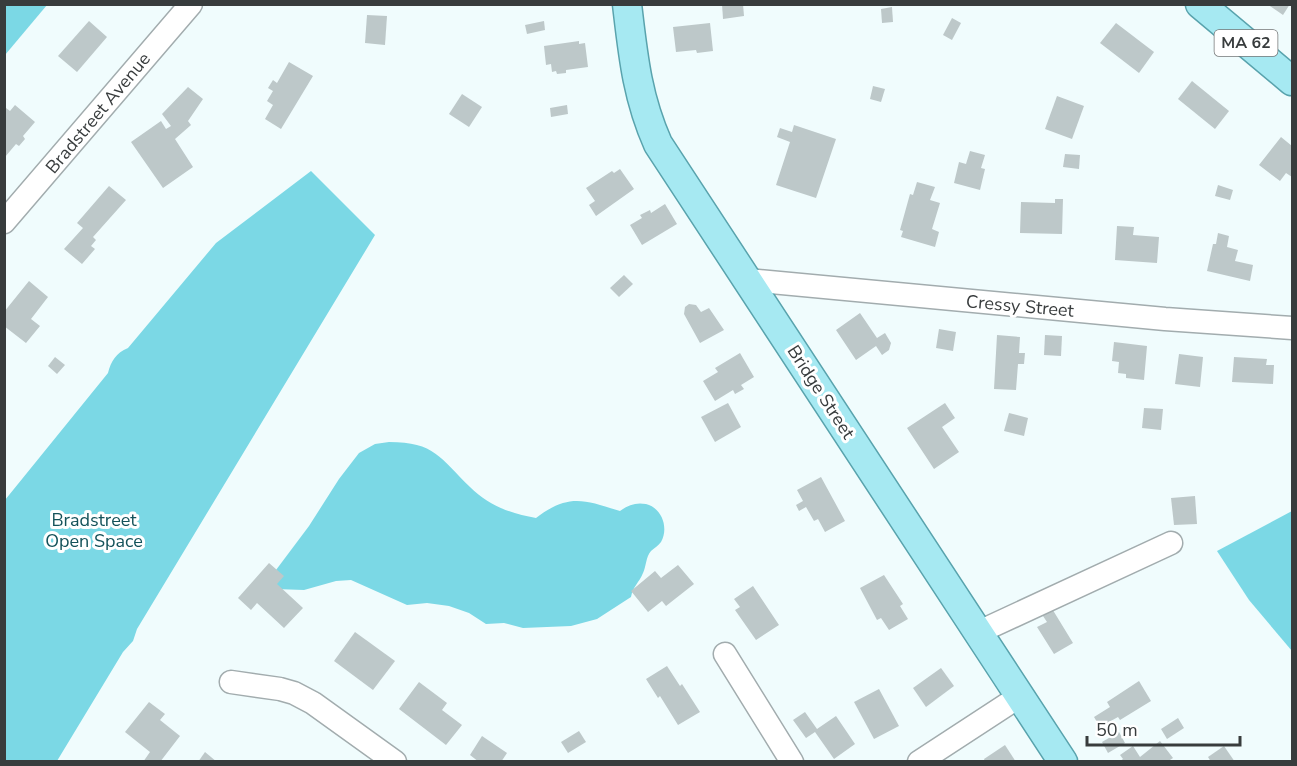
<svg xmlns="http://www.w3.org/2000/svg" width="1297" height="766" font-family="'Nunito Sans',sans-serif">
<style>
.green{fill:#7bd8e5}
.building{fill:#bdc8c9}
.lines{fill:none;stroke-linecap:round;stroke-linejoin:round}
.minor-casing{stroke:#a2acae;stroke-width:25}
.major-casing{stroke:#59a3ad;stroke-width:31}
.minor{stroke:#fff;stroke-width:22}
.major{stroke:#a6e9f2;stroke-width:28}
.labels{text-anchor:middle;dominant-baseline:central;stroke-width:6;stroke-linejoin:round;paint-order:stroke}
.shield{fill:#fff;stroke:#747677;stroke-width:1.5}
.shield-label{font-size:16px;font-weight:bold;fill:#383c3d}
.street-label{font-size:18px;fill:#383c3d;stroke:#fff}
.park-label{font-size:18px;fill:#14525a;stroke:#fff}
</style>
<rect width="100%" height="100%" fill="#f0fcfd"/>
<!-- green -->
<g class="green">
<polygon points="5,4 47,5 5,55 4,5"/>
<path d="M 311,171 L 375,235 L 137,629 L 133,641 L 123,652 L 57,761 L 5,761 L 5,500 L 108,373 C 111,361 116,353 128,348 L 216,243 Z"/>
<path d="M 389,442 C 435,442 440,458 470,487 C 488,505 511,514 536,518 C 569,493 584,500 620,511 C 628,505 636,502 646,504 C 662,508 669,528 661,542 C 658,546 654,548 651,551 C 646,556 646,567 643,573 C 639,583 633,586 631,597 L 597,619 L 571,626 L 523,628 L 504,623 L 486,624 L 469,613 L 449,606 L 427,603 L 407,605 L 351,580 L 336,581 L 304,590 L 275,589 L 276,570 L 309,526 L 339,479 L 359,453 L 375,444 Z"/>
<polygon points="1292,511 1292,651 1249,600 1217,551"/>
</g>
<!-- building -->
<g class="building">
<polygon points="722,4 743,4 744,16 723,19"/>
<polygon points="1267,4 1290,4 1283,15"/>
<polygon points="892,7 893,22 882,23 881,9"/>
<polygon points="367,15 387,16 385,45 365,43"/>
<polygon points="952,18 961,23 952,40 943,35"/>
<polygon points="89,21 107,37 77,72 58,56"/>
<polygon points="544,21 545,30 527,34 525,25"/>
<polygon points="710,23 713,51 697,53 696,50 676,52 673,27"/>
<polygon points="1116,23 1154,52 1139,73 1100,43"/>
<polygon points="579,41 579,44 585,43 588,67 566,70 566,73 557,74 556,71 552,72 551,64 546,65 544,46"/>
<polygon points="289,62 313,76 281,129 265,119 273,105 267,101 273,91 268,88 273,80 277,83"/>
<polygon points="1192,81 1229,111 1215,129 1178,99"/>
<polygon points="873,86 885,89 881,102 870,99"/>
<polygon points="188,87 203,99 188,121 191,125 175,139 193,167 163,188 131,142 161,121 166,129 171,126 162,114"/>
<polygon points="462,94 482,107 469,127 449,114"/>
<polygon points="1057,96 1084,106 1072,139 1045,129"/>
<polygon points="15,105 35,122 23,136 25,139 19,146 16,144 5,157 4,110 6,108 10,111"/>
<polygon points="567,105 568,114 551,117 550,108"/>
<polygon points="794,125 836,139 816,198 776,185 790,142 777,137 780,128 792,132"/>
<polygon points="1281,137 1292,146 1292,177 1286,173 1280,181 1259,165"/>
<polygon points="970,151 985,155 981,168 985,169 980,190 954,183 959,162 966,164"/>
<polygon points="1065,154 1080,155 1079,169 1063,167"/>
<polygon points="620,169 634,189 596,216 589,205 595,201 586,188 612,171 614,173"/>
<polygon points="917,182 935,187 930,200 940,203 932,229 939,232 935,247 901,237 903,231 900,230 910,194 913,195"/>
<polygon points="1218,185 1233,190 1230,200 1215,196"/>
<polygon points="109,186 126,200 93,237 96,240 91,246 95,249 82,264 64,249 83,228 77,223"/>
<polygon points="1055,199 1063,199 1062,234 1020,233 1021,202 1055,203"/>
<polygon points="665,204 677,224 642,245 630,225 642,218 640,215 650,210 651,213"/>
<polygon points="1117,226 1134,227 1133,235 1159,237 1157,263 1115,260"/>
<polygon points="1218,233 1229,236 1227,247 1238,250 1235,261 1253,265 1250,281 1207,271 1213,244 1216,244"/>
<polygon points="624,275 633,284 619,297 610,288"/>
<polygon points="29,281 48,297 31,319 40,326 26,343 4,326 4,312"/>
<polygon points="689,304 696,305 701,312 709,308 724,330 700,343 684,314 685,307"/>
<polygon points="860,313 877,338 885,333 891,343 889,350 882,355 876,346 856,360 836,330"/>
<polygon points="939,329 956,332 953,351 936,348"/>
<polygon points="997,335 1020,337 1019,353 1025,353 1024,364 1018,364 1016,390 994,389"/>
<polygon points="1045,335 1062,336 1061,356 1044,355"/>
<polygon points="1114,342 1147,346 1144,380 1126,378 1126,374 1118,373 1119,362 1112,361"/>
<polygon points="740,353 754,377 741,385 744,389 735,394 733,390 715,401 703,381 718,372 715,368"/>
<polygon points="1179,354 1203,357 1200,387 1175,384"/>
<polygon points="55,357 65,365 57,374 48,366"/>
<polygon points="1234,357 1267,359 1266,365 1274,365 1273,384 1232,382"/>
<polygon points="728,403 741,427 715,442 701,417"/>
<polygon points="945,403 955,418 942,427 959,452 934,469 907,428"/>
<polygon points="1144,408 1163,409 1161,430 1142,428"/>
<polygon points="1009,413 1028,418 1024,436 1004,431"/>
<polygon points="821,477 845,521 825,532 818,519 814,521 806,507 799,511 796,505 803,501 797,490"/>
<polygon points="1195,496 1197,524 1174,525 1171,498"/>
<polygon points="269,563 284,576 277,584 303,608 284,628 257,603 251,610 238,598"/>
<polygon points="678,565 694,584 666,606 662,601 648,612 631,591 655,571 661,578"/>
<polygon points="884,575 903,604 900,606 908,619 889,630 881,618 877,620 860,588"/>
<polygon points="753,586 779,625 756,640 735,610 740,607 734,599"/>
<polygon points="1051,607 1073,643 1054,654 1037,627 1047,622 1041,613"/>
<polygon points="355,632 395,661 373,690 334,661"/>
<polygon points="667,666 680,686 682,684 700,712 678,725 660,696 658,698 646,679"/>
<polygon points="941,668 954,686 926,707 913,688"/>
<polygon points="1139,681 1151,701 1120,720 1118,717 1100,727 1094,717 1110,707 1107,702"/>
<polygon points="419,682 447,703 442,710 462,725 446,745 399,709"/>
<polygon points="879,689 899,726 874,739 854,702"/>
<polygon points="149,702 165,714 160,720 180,736 160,762 143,762 150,752 125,732"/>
<polygon points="805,712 817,729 836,716 855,744 834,759 815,732 806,738 793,720"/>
<polygon points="1178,718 1184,728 1167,739 1161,729"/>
<polygon points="579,731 586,742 568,753 561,742"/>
<polygon points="1119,732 1125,743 1108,753 1102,742"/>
<polygon points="482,736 507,753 501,762 479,762 470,755"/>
<polygon points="1160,741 1173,758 1167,762 1119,762 1123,759 1120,755 1133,746 1140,757"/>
<polygon points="1005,745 1016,762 985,762 984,759"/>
<polygon points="1224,746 1235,762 1211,762 1208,757"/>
<polygon points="205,752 217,762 198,762"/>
</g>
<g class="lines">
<!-- minor casing -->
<g class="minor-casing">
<g id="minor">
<polyline points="4,222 191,4"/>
<polyline points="748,280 1165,319 1292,328"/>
<polyline points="979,632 1171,543"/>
<polyline points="725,654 792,762"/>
<polyline points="231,682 280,689 294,693 313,703 395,762"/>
<polyline points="919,762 1020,696"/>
</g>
</g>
<!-- major casing -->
<g class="major-casing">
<g id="major">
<path d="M 627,4 C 633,55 637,97 658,144 L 1063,762"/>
<polyline points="1200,4 1292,81"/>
</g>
</g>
<!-- minor -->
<use href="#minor" class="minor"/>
<!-- major -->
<use href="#major" class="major"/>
</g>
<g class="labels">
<!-- shield labels -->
<rect class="shield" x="1214.5" y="30" width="63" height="26" rx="4.5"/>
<g class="shield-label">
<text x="1246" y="43">MA 62</text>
</g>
<!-- street labels -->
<g class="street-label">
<text transform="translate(98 113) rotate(-50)">Bradstreet Avenue</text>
<text transform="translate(1020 306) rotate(5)">Cressy Street</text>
<text transform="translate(821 392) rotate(57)">Bridge Street</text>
</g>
<!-- park labels -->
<g class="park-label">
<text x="94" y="520">Bradstreet<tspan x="94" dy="21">Open Space</tspan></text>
</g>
</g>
<!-- border -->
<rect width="1297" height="766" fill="none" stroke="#383c3d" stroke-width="12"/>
<!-- scale -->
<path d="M1087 736v9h153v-9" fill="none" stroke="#383c3d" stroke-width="3"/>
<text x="1096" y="736" font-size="18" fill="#383c3d" stroke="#ffffff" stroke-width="4.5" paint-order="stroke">50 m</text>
</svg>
